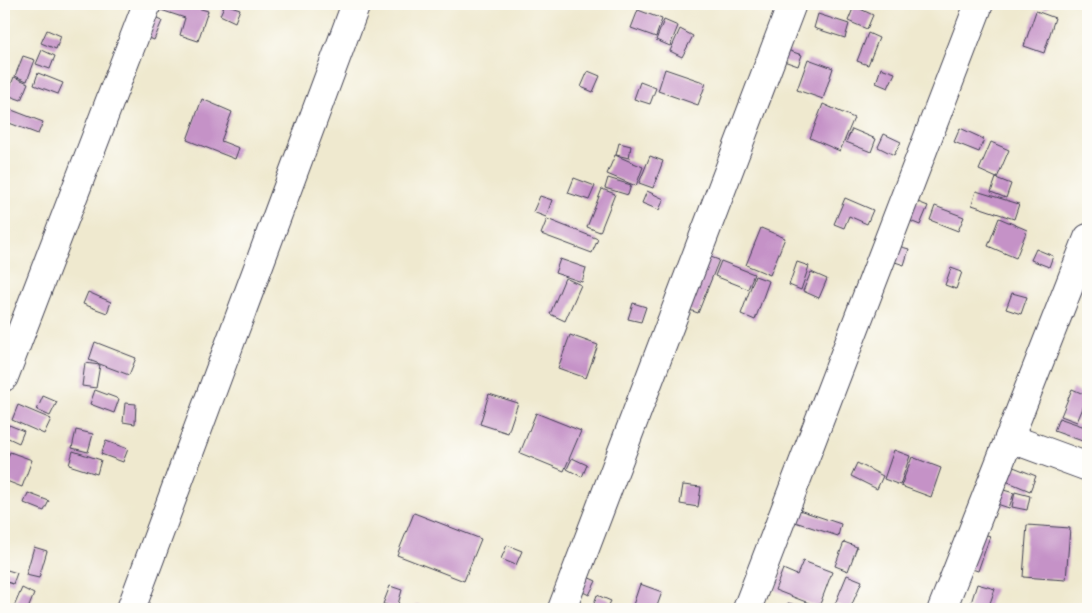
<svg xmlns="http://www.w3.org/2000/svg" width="1092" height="613" font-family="'Gochi Hand',sans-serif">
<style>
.building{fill:#c592c7}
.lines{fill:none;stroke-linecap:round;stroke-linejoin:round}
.minor-casing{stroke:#414051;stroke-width:30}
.minor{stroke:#fff;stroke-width:28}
</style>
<rect width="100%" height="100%" fill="#fdfcf7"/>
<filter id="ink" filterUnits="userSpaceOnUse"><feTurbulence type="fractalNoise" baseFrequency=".02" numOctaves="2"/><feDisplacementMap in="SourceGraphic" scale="10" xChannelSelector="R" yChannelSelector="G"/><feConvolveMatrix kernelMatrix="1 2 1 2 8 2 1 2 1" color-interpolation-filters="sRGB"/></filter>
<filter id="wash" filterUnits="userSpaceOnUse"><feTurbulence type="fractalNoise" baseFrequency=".0096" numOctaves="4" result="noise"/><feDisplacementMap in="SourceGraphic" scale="20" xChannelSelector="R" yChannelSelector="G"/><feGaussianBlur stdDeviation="1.12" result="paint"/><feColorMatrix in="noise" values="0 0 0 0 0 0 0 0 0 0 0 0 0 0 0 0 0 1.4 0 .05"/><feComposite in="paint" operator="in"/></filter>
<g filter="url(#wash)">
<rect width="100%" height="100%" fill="#efe9cf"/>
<g id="blocks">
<!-- building -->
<g class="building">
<polygon points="149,4 184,4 208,11 198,41 180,35 185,18 149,6"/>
<polygon points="225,4 240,9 235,22 220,15"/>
<polygon points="1032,4 1049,4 1047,9"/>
<polygon points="854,6 873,15 867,29 848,21"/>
<polygon points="638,10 662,19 656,37 631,28"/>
<polygon points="1036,11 1055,18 1044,53 1024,46"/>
<polygon points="818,14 849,24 845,38 814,28"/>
<polygon points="146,15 162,21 154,40 138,33"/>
<polygon points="664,20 678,26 670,46 656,40"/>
<polygon points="680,29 693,36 682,57 670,51"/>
<polygon points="47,30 61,36 56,49 41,43"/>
<polygon points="868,33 879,38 868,65 857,61"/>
<polygon points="784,49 802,55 798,66 781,60"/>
<polygon points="42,50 55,56 50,69 36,64"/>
<polygon points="23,56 35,60 27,81 15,76"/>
<polygon points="808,59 833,68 823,99 797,90"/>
<polygon points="881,68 895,73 888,88 876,83"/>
<polygon points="665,69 706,83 698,105 658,91"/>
<polygon points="588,71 600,76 593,92 581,87"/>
<polygon points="38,73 63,83 58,94 34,85"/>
<polygon points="14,77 28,83 21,100 7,95"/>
<polygon points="640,82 656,88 650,104 634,99"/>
<polygon points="202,99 232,112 221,141 239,148 235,159 187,140"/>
<polygon points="823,104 854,118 840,151 810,138"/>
<polygon points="4,107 43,122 38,134 4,121"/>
<polygon points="960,128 984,139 979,152 954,142"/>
<polygon points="852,129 876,139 871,152 846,142"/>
<polygon points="884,134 901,142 894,155 878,147"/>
<polygon points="991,142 1009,150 997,178 979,170"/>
<polygon points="619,143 631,146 629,158 616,155"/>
<polygon points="615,155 643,167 636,186 607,174"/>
<polygon points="650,156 663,161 653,188 639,183"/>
<polygon points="574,178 595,186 589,200 568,193"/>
<polygon points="608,178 631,185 628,195 605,188"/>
<polygon points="996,178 1011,184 1006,198 991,192"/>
<polygon points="602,189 615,194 600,232 587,227"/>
<polygon points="647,191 664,199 659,210 642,203"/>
<polygon points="976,191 1019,204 1014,219 972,205"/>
<polygon points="540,196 552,200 546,217 533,212"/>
<polygon points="845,198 873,210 867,224 849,216 844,228 834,224"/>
<polygon points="910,199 928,206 920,225 903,218"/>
<polygon points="935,206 964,217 958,231 930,220"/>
<polygon points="999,218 1027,230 1016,258 988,246"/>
<polygon points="547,219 598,239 592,253 541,234"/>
<polygon points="761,228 785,238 770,275 746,265"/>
<polygon points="891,244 909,249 904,265 886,259"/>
<polygon points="1036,249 1053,256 1049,267 1031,260"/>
<polygon points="705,255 719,260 698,313 684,308"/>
<polygon points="560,259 586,268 582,282 555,273"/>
<polygon points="721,261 754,274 748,289 715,276"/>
<polygon points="797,262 809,266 801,290 789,285"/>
<polygon points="951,268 962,272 956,289 945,285"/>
<polygon points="811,272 827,279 819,298 803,291"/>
<polygon points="755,276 769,281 755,320 741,314"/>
<polygon points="565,278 581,285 565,321 550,314"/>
<polygon points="88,292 111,302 107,313 83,304"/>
<polygon points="1012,293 1027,297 1021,314 1006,309"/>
<polygon points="633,303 646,307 641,322 628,319"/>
<polygon points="570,335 598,345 586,378 558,368"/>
<polygon points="95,342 136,358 129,375 89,360"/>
<polygon points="85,363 100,365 96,388 82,386"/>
<polygon points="1072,389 1088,396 1077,422 1061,416"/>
<polygon points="95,390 119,399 114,413 90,404"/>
<polygon points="489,394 518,403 508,433 480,424"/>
<polygon points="43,396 57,402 50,416 37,410"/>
<polygon points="125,403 136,404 135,424 123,422"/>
<polygon points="18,405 51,419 44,434 12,420"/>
<polygon points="536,413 581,431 564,471 520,453"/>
<polygon points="1059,418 1088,428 1088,443 1054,431"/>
<polygon points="9,425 24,431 19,443 4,436"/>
<polygon points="76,430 93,434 88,452 72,448"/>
<polygon points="106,441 128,449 123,462 101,454"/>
<polygon points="894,450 910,456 900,485 884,479"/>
<polygon points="73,451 101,460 97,474 69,465"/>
<polygon points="10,452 32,460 22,487 4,480 4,467"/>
<polygon points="912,457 941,468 931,497 901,486"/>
<polygon points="572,458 587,465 582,477 567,469"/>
<polygon points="857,463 883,476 877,489 851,476"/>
<polygon points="1006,464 1036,476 1030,491 1001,479"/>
<polygon points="683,485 701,487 698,507 680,504"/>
<polygon points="993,487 1014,493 1009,508 988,501"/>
<polygon points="1015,492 1030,496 1027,510 1012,507"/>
<polygon points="28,493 49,501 44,511 24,503"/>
<polygon points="799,510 841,524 838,536 795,522"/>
<polygon points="414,513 481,539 464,581 397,555"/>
<polygon points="1027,525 1070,528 1066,580 1023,577"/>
<polygon points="980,533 990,536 978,571 969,568"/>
<polygon points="844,542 857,547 848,571 835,566"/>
<polygon points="507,545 522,551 516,565 501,559"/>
<polygon points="34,547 47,551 39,578 26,575"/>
<polygon points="803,561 832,572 819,607 775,590 783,569 797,575"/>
<polygon points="4,569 17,573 13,584 4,581"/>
<polygon points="583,575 596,581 589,595 577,589"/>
<polygon points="847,575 862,581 850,609 835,604"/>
<polygon points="640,584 662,592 656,609 632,608"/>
<polygon points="977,584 995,589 988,609 969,609"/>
<polygon points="390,586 402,590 397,608 383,604"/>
<polygon points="22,588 34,594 28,609 13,609"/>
<polygon points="597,595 611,601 607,609 592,609"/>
<polygon points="788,603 803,607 803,609 786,609"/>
<polygon points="416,604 429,609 414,609"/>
</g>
</g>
</g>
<g filter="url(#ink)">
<use href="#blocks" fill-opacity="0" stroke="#414051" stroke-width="1"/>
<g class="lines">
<!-- minor casing -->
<g class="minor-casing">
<g id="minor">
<polyline points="4,377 147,4"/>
<polyline points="1009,438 1088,467"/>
<polyline points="131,609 356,4"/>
<polyline points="562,609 792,4"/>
<polyline points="747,609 979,4"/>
<polyline points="942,609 1088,238"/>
</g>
</g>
<!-- minor -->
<use href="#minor" class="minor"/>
</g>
</g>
<!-- margin -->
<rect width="1092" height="613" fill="none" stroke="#fdfcf7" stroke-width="20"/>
</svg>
